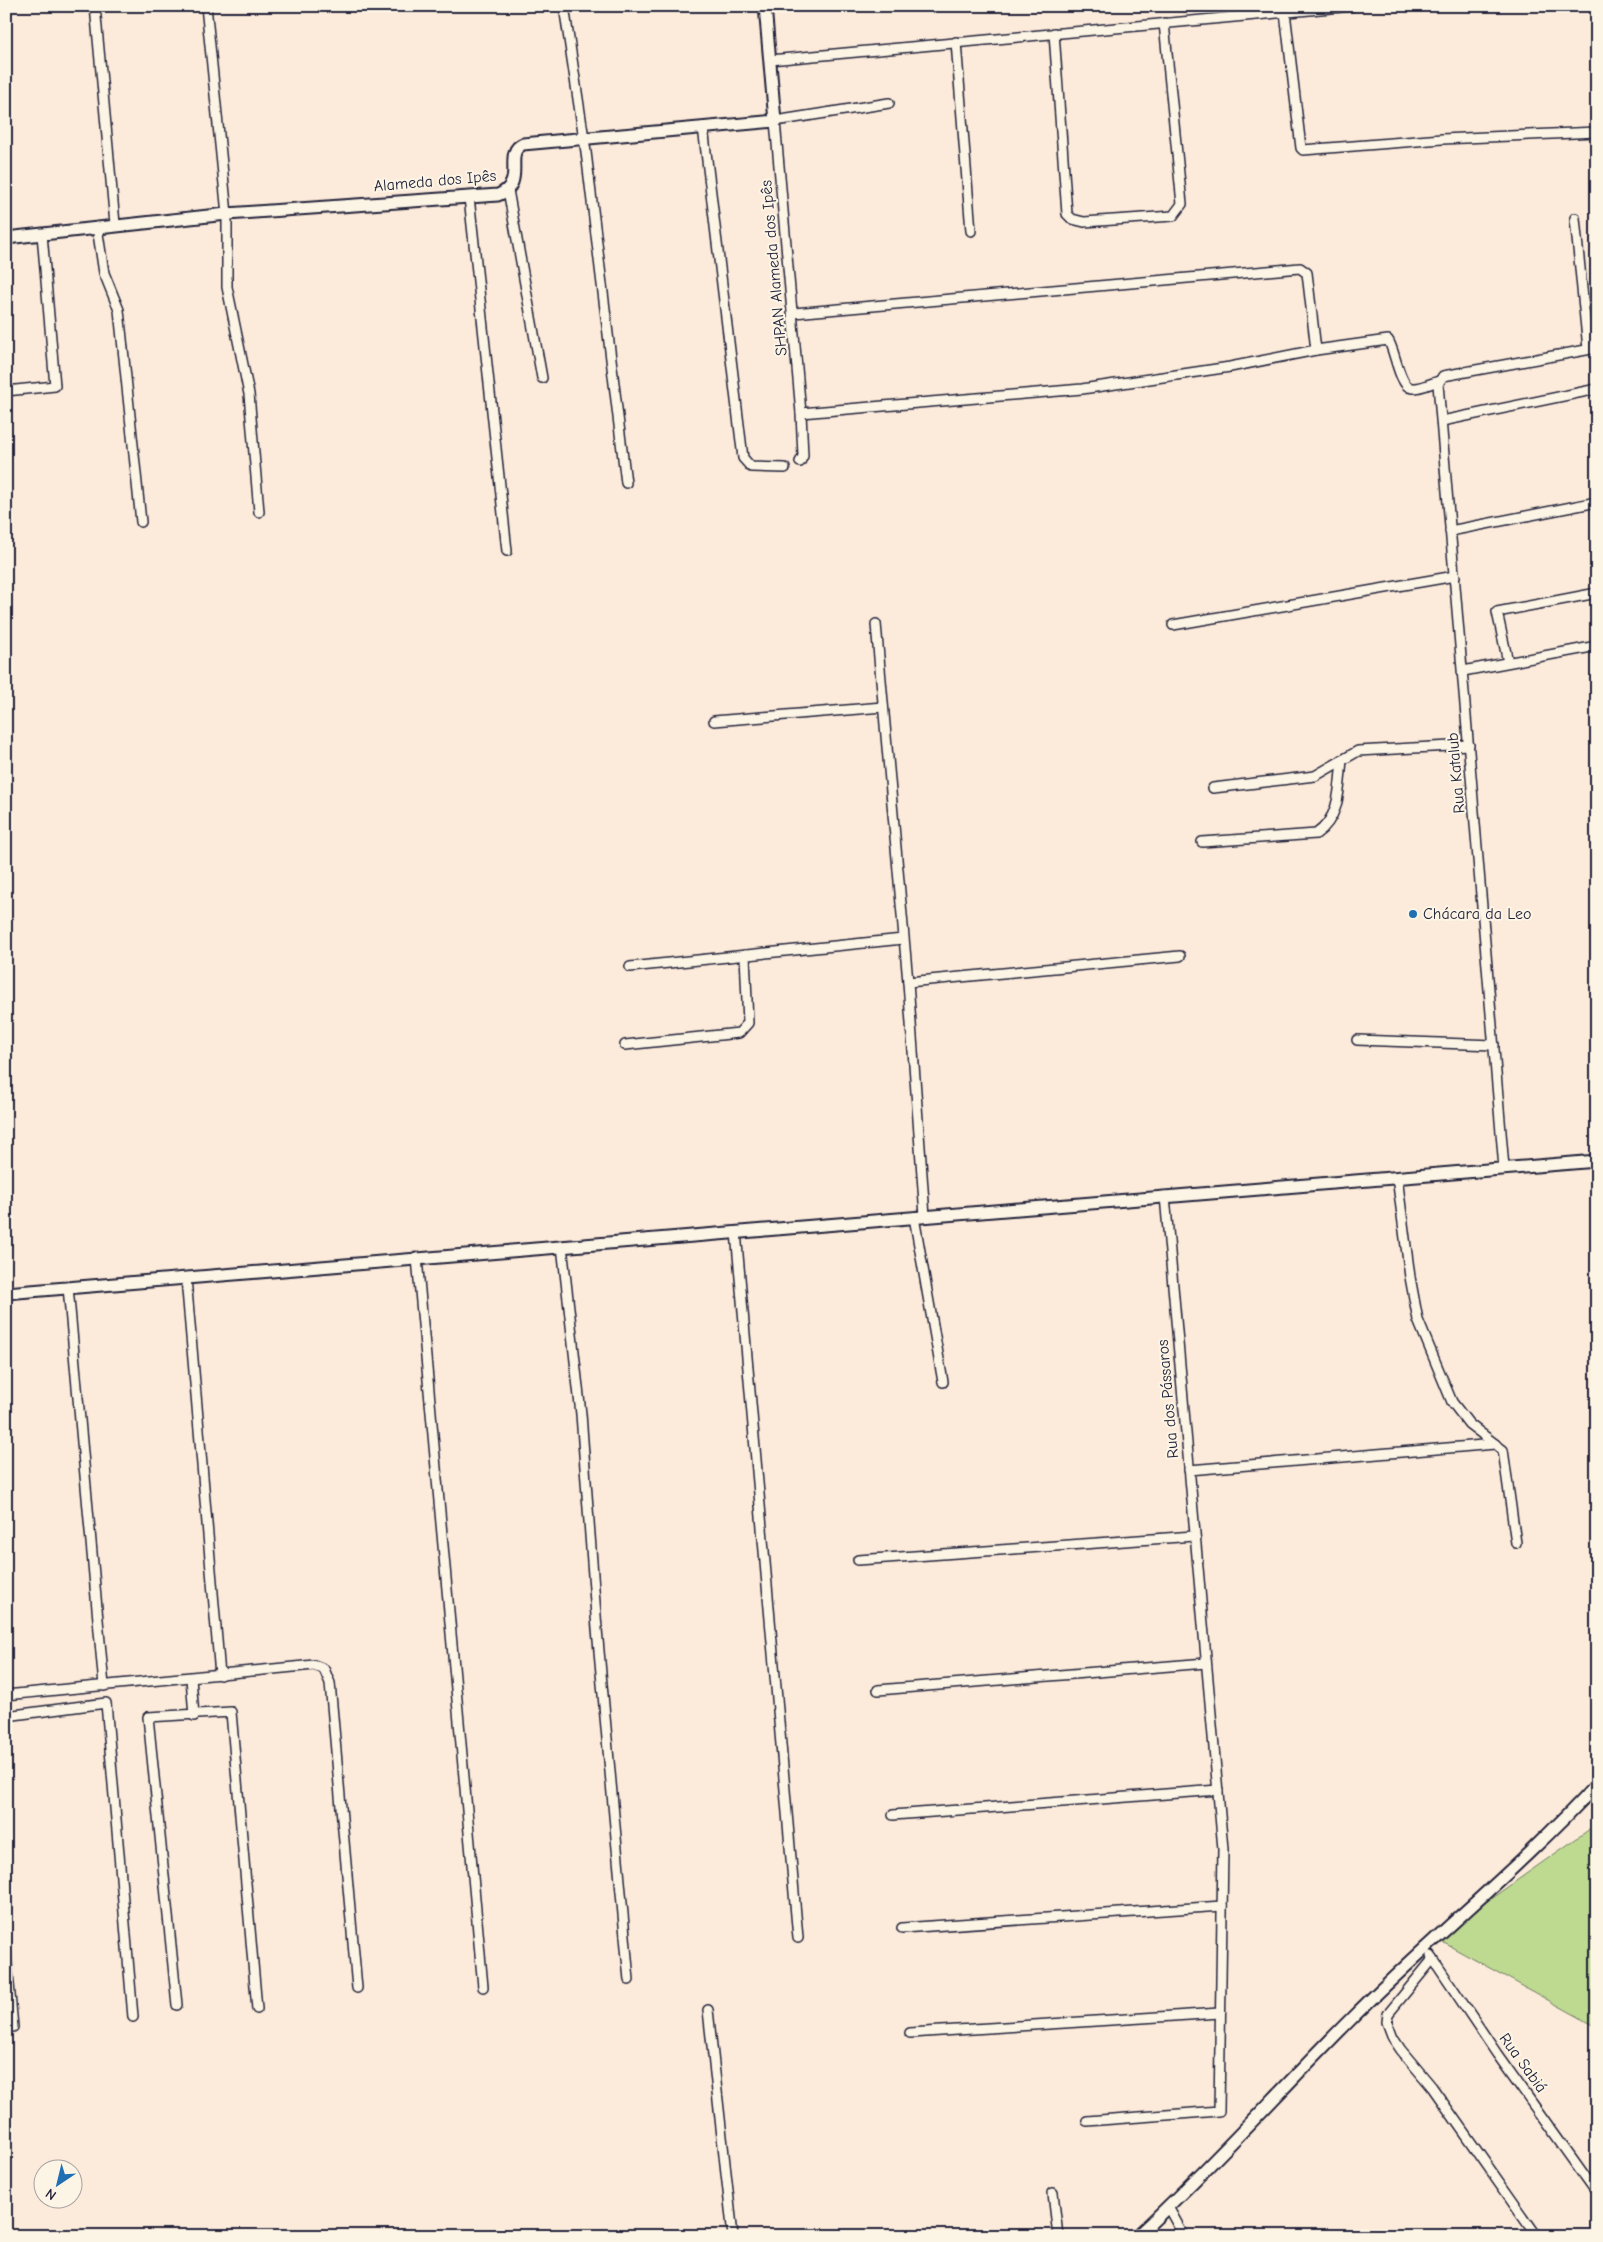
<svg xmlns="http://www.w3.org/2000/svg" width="1603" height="2242" font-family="'Comic Neue',sans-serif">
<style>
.green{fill:#bed990;stroke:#707e66}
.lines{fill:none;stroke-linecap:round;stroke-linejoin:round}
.street-casing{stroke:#22223b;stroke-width:12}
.secondary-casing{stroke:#22223b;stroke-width:15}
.street{stroke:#fcf5e5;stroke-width:9}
.secondary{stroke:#fcf5e5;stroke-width:11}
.poi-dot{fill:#1f6fb2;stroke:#fcf5e5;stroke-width:2}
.labels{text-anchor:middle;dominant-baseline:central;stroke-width:4;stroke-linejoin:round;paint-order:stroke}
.street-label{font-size:16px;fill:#22223b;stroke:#fcf5e5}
.poi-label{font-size:16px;fill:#22223b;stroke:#fcf5e5;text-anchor:start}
</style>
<rect width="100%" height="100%" fill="#fcebda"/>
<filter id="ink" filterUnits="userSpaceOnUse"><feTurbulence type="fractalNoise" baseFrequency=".02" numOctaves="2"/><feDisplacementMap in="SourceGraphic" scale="10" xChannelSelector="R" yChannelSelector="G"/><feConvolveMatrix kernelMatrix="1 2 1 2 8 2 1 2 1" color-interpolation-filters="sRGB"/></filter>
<g filter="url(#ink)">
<!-- green -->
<polygon class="green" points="1597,1824 1597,2027 1435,1938"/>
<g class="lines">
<!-- street casing -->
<g class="street-casing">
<g id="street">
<polyline points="95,6 115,224"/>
<polyline points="206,6 227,214 227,287 249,394 259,512"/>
<polyline points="564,6 586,152 626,483"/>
<polyline points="1285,12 1301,148 1303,150 1442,139 1597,132"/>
<polyline points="1054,33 1067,214 1072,219 1084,222 1173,216 1182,204 1164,23"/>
<polyline points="956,42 971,231"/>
<polyline points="770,60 1353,6"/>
<polyline points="703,127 743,458 751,467 785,468"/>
<polyline points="508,190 542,378"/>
<polyline points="469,197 507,551"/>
<polyline points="1575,218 1588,349"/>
<polyline points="97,227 104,273 119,310 141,522"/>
<polyline points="794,313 1300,268 1307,273 1316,350 1230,367 1082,389 801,413"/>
<path d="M 1316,350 L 1388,340 C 1395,349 1399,387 1412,388 C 1420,389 1431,383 1439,381"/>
<polyline points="6,391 55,386 42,234"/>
<polyline points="1442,421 1597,389"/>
<polyline points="800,462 803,456 801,413 775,121 889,103"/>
<polyline points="1450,531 1597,502"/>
<polyline points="876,624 908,982 925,1216"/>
<polyline points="1173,625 1455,576"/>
<polyline points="1508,662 1497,612 1597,593"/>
<polyline points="1463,671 1597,646"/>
<polyline points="714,721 883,707"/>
<polyline points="1213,788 1315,776 1358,751 1469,745"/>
<path d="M 1202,842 L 1316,834 C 1341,817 1339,787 1342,760"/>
<polyline points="630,967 903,939"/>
<polyline points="908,982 1180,956"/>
<polyline points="1357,1040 1494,1045"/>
<polyline points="625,1045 739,1033 748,1023 745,955"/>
<polyline points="1504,1168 1438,384 1443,376 1597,348"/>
<polyline points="1397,1177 1410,1277 1418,1320 1452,1402 1469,1424 1495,1444"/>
<polyline points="914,1217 943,1382"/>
<polyline points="736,1232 798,1938"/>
<polyline points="562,1246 581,1414 597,1629 629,1980"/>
<polyline points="417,1258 483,1987"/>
<polyline points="186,1278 220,1675"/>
<polyline points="68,1287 104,1686"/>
<polyline points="1189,1470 1495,1444 1503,1450 1504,1457 1516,1543"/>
<polyline points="858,1560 1194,1536"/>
<polyline points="191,1678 194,1716"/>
<polyline points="878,1690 1206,1663"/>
<polyline points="6,1695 314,1665 324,1669 330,1683 357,1988"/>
<polyline points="6,1716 106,1703 133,2017"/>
<polyline points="893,1815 1218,1790"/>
<polyline points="902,1928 1222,1906"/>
<polyline points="6,1951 13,2027"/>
<polyline points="1431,1956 1497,2054 1597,2194"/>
<polyline points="1433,1959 1388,2014 1387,2022 1393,2038 1401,2050 1432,2087 1537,2236"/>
<polyline points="177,2005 148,1717 231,1712 257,2009"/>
<polyline points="708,2010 733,2236"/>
<polyline points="910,2033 1220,2013"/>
<polyline points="1087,2121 1219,2111 1223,1849 1165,1196"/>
<polyline points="1053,2193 1058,2236"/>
<polyline points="1168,2207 1184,2236"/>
</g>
</g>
<!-- secondary casing -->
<g class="secondary-casing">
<g id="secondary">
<path d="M 6,238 L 227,214 L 498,195 C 528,183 502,153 523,144 L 775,121 L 765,6"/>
<polyline points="6,1293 1597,1161"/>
<path d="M 1137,2236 C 1212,2167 1279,2091 1350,2020 C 1430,1939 1520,1868 1597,1784"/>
</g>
</g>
<!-- street -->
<use href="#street" class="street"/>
<!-- secondary -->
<use href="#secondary" class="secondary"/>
</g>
</g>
<!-- markers -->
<circle class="poi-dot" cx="1413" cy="914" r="5"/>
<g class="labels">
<!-- street labels -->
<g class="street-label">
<text transform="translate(435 181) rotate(-5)">Alameda dos Ipês</text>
<text transform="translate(774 268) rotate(-95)">SHPAN Alameda dos Ipês</text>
<text transform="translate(1456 773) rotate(-95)">Rua Katalub</text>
<text transform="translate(1168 1399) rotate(-95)">Rua dos Pássaros</text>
<text transform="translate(1523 2063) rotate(54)">Rua Sabiá</text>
</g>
<!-- poi labels -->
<g class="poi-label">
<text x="1423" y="914">Chácara da Leo</text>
</g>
</g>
<!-- margin -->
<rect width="1603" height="2242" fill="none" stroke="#fcf5e5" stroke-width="25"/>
<rect x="12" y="12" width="1578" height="2217" fill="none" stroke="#22223b" stroke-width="2" filter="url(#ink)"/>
<!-- north arrow -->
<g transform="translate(58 2184) rotate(215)"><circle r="24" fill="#fcf5e5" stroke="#a5a1a1"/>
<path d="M0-4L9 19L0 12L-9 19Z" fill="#1f6fb2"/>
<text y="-8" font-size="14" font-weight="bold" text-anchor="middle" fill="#22223b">N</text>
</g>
</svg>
